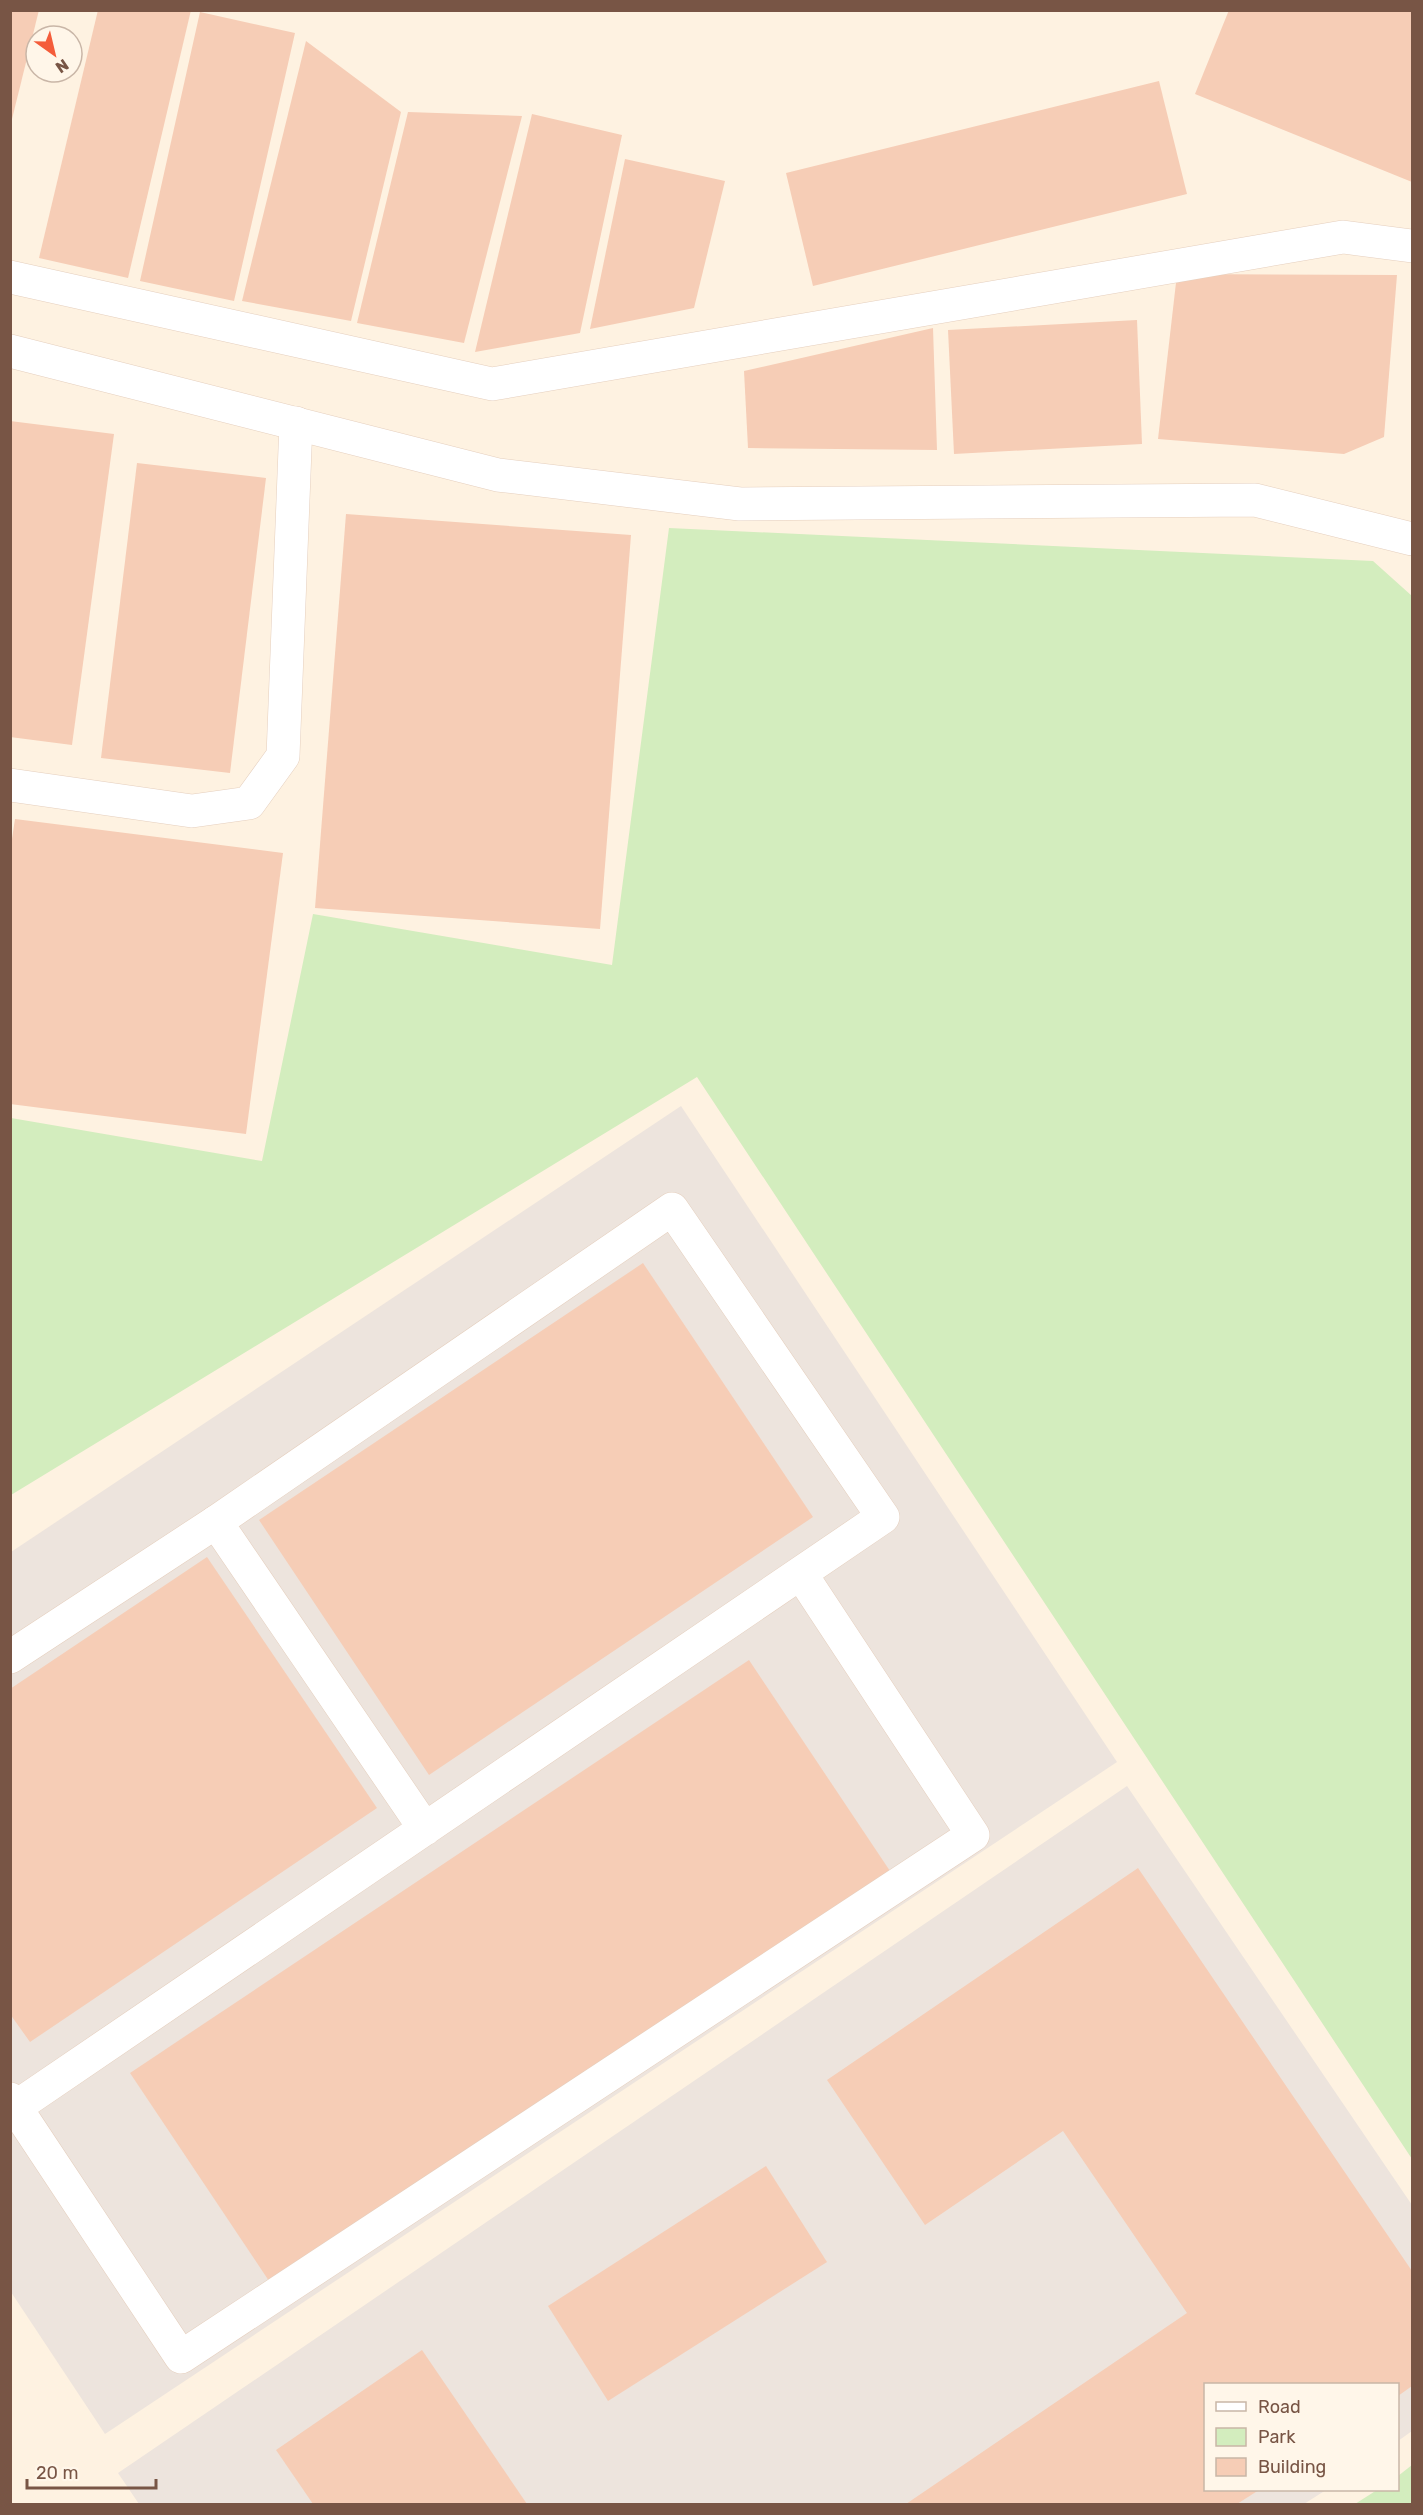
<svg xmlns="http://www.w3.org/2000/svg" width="1423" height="2515" font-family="Rubik,sans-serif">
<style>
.industrial{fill:#ede4dd}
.green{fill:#d3edbe}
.building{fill:#f6cdb6}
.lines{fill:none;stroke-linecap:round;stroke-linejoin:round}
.minor-casing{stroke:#e5cfbe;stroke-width:34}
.minor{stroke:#fff;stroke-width:33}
</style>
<rect width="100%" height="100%" fill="#fef2e1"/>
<!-- industrial -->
<g class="industrial">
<polygon points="681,1106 1117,1762 105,2434 11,2292 11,1552"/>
<polygon points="1127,1786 1412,2205 1412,2431 1398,2441 1398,2384 1206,2384 1206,2490 1326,2490 1304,2504 139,2504 118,2473"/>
</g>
<!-- green -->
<g class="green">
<polygon points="669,528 1373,561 1412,596 1412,2159 697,1077 11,1495 11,1118 262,1161 313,914 612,965"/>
<polygon points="1412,2465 1412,2504 1355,2504 1377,2490 1398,2490 1398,2476"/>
</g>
<!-- building -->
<g class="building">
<polygon points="10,10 39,10 11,123 10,123"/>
<polygon points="98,10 191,10 128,278 39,258"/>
<polygon points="1229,10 1412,10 1412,182 1195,94"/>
<polygon points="200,12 295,33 234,301 140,281"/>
<polygon points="306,41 401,112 351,321 242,301"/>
<polygon points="1159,81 1187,194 813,286 786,173"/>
<polygon points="408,112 522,116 464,343 357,323"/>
<polygon points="532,114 622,135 580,333 475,352"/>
<polygon points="625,159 725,181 694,308 590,329"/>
<polygon points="1177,274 1397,275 1384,437 1344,454 1158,439"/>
<polygon points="1137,320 1142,444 954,454 948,330"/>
<polygon points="933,328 937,450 748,448 744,371"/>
<polygon points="10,421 114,434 72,745 10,737"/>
<polygon points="137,463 266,478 230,773 101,758"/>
<polygon points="346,514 631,535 600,929 315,908"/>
<polygon points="15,819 283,853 246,1134 10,1104 10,852"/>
<polygon points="643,1263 813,1517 429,1775 259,1520"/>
<polygon points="207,1557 377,1808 30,2042 10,2014 10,1689"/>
<polygon points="749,1660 892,1874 273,2287 130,2073"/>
<polygon points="1138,1868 1412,2271 1412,2386 1398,2396 1398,2384 1206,2384 1206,2490 1259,2490 1237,2504 906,2504 1187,2313 1063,2131 925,2225 827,2080"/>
<polygon points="766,2166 827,2262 608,2401 548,2306"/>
<polygon points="422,2350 527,2504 313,2504 276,2450"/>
</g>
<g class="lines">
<!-- minor casing -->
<g class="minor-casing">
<g id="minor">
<polyline points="10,277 492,384 1343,237 1412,246"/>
<polyline points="10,351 498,475 740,504 1255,500 1412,539"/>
<polyline points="10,785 192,811 249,803 283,756 296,423"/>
<polyline points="10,1657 216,1522"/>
<polyline points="10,2099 181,2357 973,1835 801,1574"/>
<polyline points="10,2111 883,1517 672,1209 216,1522 425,1829"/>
</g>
</g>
<!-- minor -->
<use href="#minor" class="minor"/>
</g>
<!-- border -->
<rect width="1423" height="2515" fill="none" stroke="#785545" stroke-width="24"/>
<!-- legend -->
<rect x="1204" y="2383" width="195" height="108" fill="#fff6e9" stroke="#c9b6a7" stroke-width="1.5"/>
<rect x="1216" y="2402" width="30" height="9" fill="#ffffff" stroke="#c9b6a7" stroke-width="1.5"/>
<text x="1258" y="2413" font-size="18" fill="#785545">Road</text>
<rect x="1216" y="2428" width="30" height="18" fill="#d3edbe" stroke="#c9b6a7" stroke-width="1.5"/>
<text x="1258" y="2443" font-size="18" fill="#785545">Park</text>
<rect x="1216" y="2458" width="30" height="18" fill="#f6cdb6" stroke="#c9b6a7" stroke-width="1.5"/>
<text x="1258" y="2473" font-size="18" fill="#785545">Building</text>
<!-- north arrow -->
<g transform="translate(54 54) rotate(146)"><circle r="28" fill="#fff6e9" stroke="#c9b6a7" stroke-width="1.5"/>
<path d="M0-4.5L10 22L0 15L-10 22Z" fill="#f45c3a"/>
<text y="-9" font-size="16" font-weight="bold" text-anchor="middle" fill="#785545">N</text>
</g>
<!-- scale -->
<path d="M27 2479v9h129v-9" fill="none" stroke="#785545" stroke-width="3"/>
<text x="36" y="2479" font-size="18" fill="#785545" stroke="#fff6e9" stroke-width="4.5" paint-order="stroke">20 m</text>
</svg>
